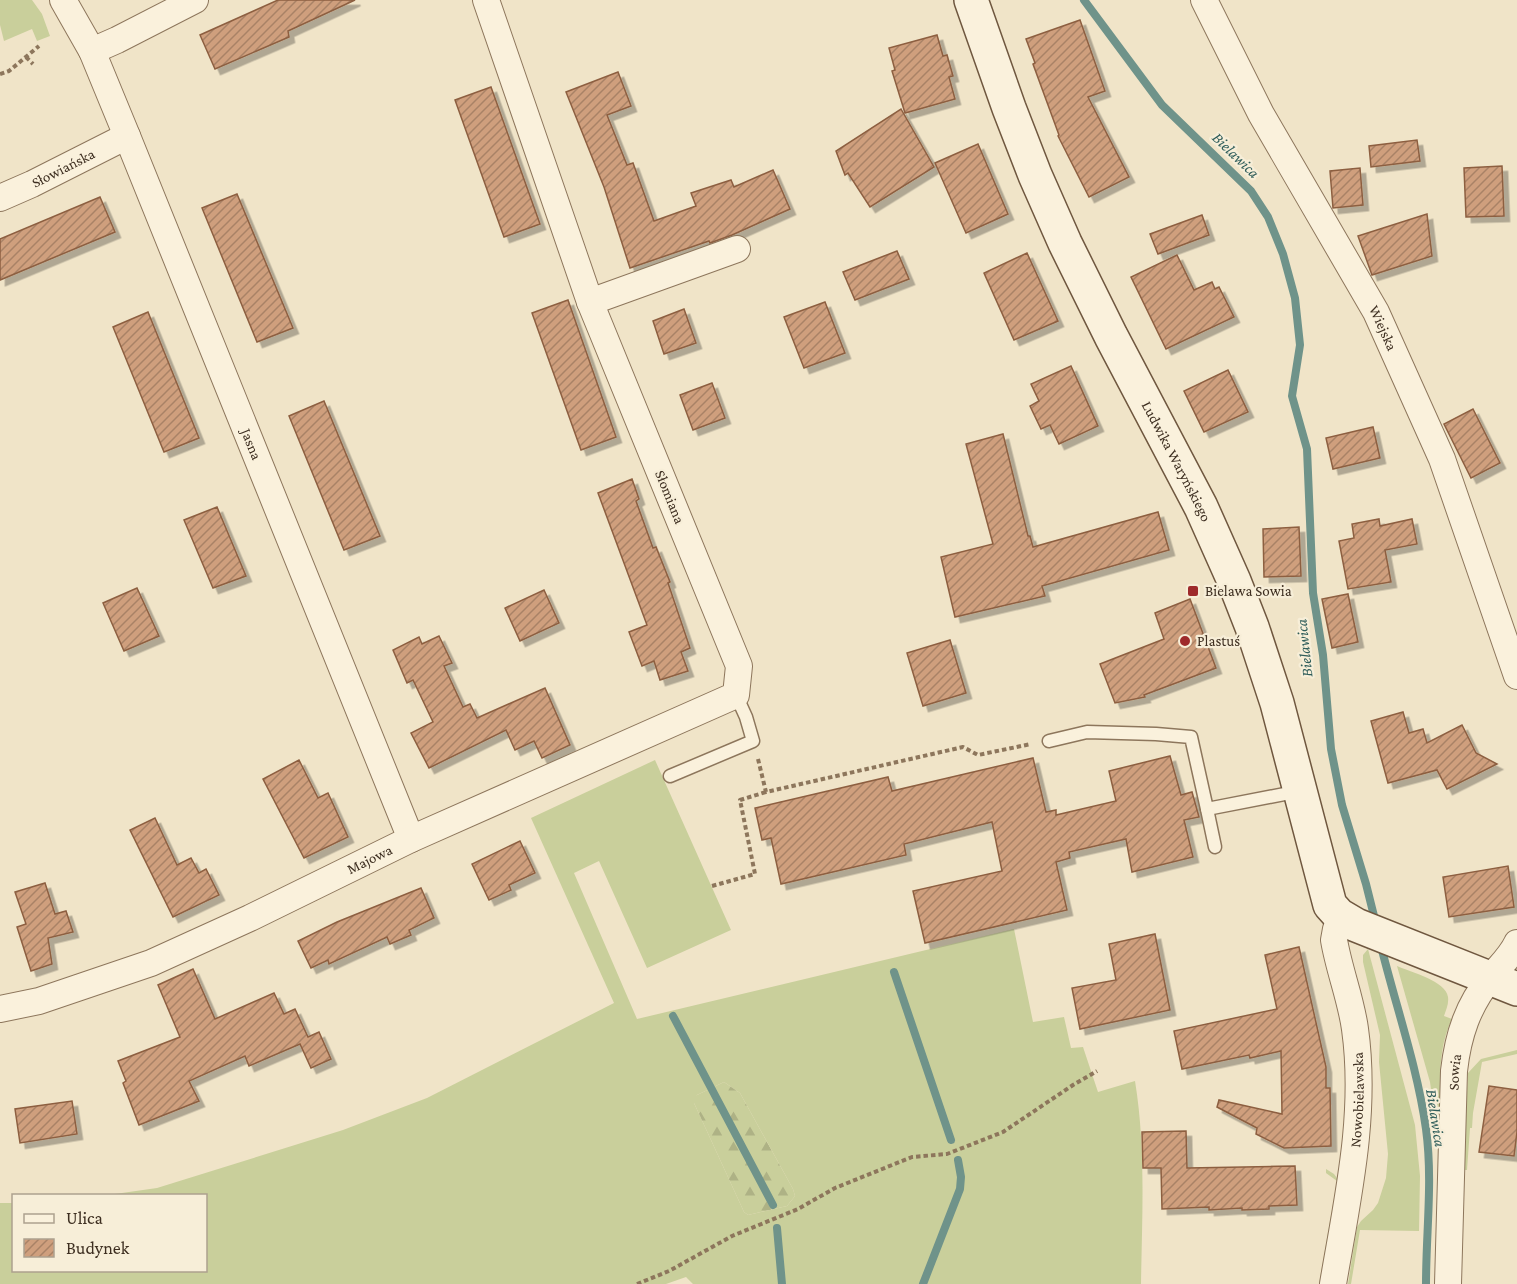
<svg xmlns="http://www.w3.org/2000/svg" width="1517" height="1284" font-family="'Crimson Pro',serif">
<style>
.grass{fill:#c9cf9b;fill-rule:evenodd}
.forest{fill:url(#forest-firs)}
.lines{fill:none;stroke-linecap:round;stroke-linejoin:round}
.stream{stroke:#6f938a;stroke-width:8}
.building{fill:url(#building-hatch);stroke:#8d5f41;stroke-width:1.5;filter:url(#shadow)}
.service-casing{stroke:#8d765c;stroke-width:15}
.minor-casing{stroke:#8d765c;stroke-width:28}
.secondary-casing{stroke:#6f573f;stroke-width:36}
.path{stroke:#8d765c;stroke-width:4;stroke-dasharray:4.5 3;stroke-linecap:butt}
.service{stroke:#faf1dc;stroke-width:12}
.minor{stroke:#faf1dc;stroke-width:26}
.secondary{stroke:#faf1dc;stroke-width:33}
.poi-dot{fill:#9e2a2b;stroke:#f7eed8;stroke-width:2}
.labels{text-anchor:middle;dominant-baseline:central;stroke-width:4.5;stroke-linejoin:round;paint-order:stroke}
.street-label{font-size:15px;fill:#3d2e20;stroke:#f7eed8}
.poi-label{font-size:15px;fill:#3d2e20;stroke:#f7eed8;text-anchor:start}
.water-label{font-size:16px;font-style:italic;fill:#2f5d5a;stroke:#f7eed8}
</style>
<defs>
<pattern id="forest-firs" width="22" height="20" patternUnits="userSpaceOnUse" patternTransform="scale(1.5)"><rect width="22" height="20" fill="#c9cf9b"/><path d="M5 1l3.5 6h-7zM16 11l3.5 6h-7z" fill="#aeb285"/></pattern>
<pattern id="building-hatch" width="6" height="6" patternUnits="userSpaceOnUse" patternTransform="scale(1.5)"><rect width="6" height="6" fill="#cf9f7d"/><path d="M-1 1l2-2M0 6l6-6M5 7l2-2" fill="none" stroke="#a98266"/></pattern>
<filter id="shadow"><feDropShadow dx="5.5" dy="5.5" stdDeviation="0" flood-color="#0004"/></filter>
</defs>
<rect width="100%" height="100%" fill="#f0e4c8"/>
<!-- grass -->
<g class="grass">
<polygon points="0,0 32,0 42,14 50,36 37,41 32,29 4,41 0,25"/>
<path d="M 655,760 L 731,930 L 647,968 L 599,861 L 574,873 L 637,1019 L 1014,929 L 1033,1022 L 1064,1017 L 1071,1048 L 1083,1047 L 1098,1092 L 1135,1081 C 1146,1148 1142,1216 1141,1284 L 693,1284 L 686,1277 L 666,1284 L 0,1284 L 0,1203 L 13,1203 L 14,1270 L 206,1270 L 206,1196 L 108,1195 L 157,1188 L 343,1130 L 427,1098 L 614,1003 L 531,818 ZM 724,1082 L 740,1093 L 793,1189 L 795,1196 L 787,1206 L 748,1215 L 744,1212 L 694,1103 L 697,1095 Z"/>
<polygon points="1368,949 1415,1125 1420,1176 1419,1231 1360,1230 1351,1284 1348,1284 1357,1227 1361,1221 1373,1210 1378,1203 1386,1178 1388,1154 1379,1062 1380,1035 1363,962 1363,955"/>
<path d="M 1397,966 C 1411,972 1446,981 1448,997 C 1449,1004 1446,1010 1444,1016 L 1452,1019 C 1435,1054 1441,1095 1441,1133 L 1437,1133 L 1430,1082 Z"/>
<polygon points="1517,1050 1517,1054 1482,1062 1473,1113 1472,1128 1470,1128 1467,1170 1463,1170 1468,1073 1481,1059"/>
<polygon points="1326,1169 1334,1174 1339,1181 1323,1284 1319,1284 1337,1181 1326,1173"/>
</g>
<!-- forest -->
<polygon class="forest" points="724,1082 740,1093 793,1189 795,1196 787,1206 748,1215 744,1212 694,1103 694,1098 697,1095"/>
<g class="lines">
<!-- stream -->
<g class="stream">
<polyline points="1084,0 1162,105 1251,191 1268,217 1283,254 1295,298 1300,345 1292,396 1307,449 1313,593 1323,655 1331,749 1342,805 1366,884 1376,924"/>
<path d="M 1380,942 C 1395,1004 1417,1065 1426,1129 C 1433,1180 1426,1232 1426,1284"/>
<polyline points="894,972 951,1140"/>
<polyline points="673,1016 773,1205"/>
<polyline points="777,1228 782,1284"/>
<polyline points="923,1284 960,1189 961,1177 958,1160"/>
</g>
</g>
<!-- building -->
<g class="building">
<polygon points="278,0 355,0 288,31 289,37 215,69 200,35"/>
<polygon points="1080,20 1105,91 1088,97 1129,177 1089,197 1058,136 1059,135 1033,64 1035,63 1026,39"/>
<polygon points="937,35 943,56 947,55 953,76 949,77 955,99 905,113 892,71 895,70 889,48"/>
<polygon points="618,72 631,106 607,115 627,165 633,163 654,221 696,206 691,193 731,180 734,187 773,170 790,209 732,235 710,243 709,241 630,268 604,187 566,92"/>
<polygon points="491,87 540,224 504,237 455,100"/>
<polygon points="901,109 934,167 870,207 848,173 845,175 836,151"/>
<polygon points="1417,140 1420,161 1371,167 1369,146"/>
<polygon points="978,144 1008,214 966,233 935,163"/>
<polygon points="1502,166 1504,216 1466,217 1464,168"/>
<polygon points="1360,168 1363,205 1333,208 1330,171"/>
<polygon points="237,194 293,328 257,342 202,208"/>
<polygon points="100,197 115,232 0,280 0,239"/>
<polygon points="1427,214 1432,256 1372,275 1358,236"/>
<polygon points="1202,215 1209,235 1158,254 1150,234"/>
<polygon points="897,251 909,279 855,300 843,272"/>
<polygon points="1027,253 1058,321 1014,340 984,273"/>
<polygon points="1177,255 1194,290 1212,282 1215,289 1219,287 1234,317 1166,349 1131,277"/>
<polygon points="568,300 616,437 581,450 532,313"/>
<polygon points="825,302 845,353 804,368 784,317"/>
<polygon points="684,309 696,343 664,354 653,321"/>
<polygon points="148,312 199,438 164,452 113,327"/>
<polygon points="1071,366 1098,426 1059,444 1050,425 1041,429 1030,406 1039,401 1031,384"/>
<polygon points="1228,370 1248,412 1204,432 1184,391"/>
<polygon points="712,383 725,418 693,430 680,395"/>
<polygon points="324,401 380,536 344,550 289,416"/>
<polygon points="1473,409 1500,463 1471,478 1444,424"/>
<polygon points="1373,427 1380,458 1333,469 1326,438"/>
<polygon points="1003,434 1028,536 1030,536 1033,547 1158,512 1169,550 1042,586 1045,596 955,617 941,557 993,544 966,444"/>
<polygon points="632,479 639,499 636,501 653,548 656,547 670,582 668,583 690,648 681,652 688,671 660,680 654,661 642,666 629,632 647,625 598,493"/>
<polygon points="217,507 246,576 213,588 184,520"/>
<polygon points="1379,519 1380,526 1412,519 1417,544 1385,550 1391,582 1348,589 1339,541 1354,538 1352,524"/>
<polygon points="1299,527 1301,576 1264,577 1263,529"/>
<polygon points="137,588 159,636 124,651 103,603"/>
<polygon points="544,590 559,623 520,641 505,608"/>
<polygon points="1348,594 1358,642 1332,648 1322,599"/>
<polygon points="1190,599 1216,668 1144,695 1145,697 1115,703 1100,664 1164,639 1155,613"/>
<polygon points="439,636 452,663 444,666 463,707 470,704 477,718 545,688 570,745 542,758 534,741 515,750 506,730 429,768 411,733 433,722 413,680 407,683 393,650 419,637 422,644"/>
<polygon points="950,640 966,693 923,706 907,653"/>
<polygon points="1403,712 1409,733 1423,729 1427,743 1462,725 1476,753 1497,764 1447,789 1437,770 1388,783 1371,721"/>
<polygon points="1170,756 1181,795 1192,792 1199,817 1184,820 1193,857 1132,872 1126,839 1069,852 1070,858 1056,862 1067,910 925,943 913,891 1002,871 992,822 904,844 906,855 781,884 771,838 762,840 755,808 888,777 892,791 1033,758 1046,812 1056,810 1056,815 1116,801 1109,771"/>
<polygon points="299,760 318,798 328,793 348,837 304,858 263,779"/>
<polygon points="155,818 177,865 191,858 199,873 206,869 219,895 173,917 130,830"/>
<polygon points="520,841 535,873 509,885 511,890 489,900 472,864"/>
<polygon points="1508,866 1514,907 1449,917 1443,877"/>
<polygon points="45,883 55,914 66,911 73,932 48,938 52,964 31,971 17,927 26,924 15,892"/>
<polygon points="421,888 434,918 409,930 411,935 390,944 387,937 329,964 328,960 311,968 298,941 337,922"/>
<polygon points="1155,934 1170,1010 1080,1029 1072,988 1116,980 1109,944"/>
<polygon points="1299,947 1326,1067 1326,1088 1330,1088 1331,1146 1284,1148 1256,1134 1257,1128 1217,1107 1219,1100 1282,1114 1281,1051 1250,1058 1249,1055 1182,1069 1174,1031 1277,1009 1265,955"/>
<polygon points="193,969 215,1019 274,993 284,1014 295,1009 308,1037 319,1032 331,1059 311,1068 300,1044 249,1066 245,1056 189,1081 199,1101 139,1125 123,1083 126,1081 118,1061 180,1037 158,985"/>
<polygon points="1489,1086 1517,1090 1517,1132 1514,1156 1479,1152"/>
<polygon points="72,1101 77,1134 20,1143 15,1109"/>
<polygon points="1186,1131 1187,1168 1295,1166 1297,1205 1269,1206 1269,1209 1242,1210 1242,1208 1209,1210 1209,1207 1162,1209 1161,1168 1143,1168 1142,1132"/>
</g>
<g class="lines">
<!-- service casing -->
<g class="service-casing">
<g id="service">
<polyline points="1049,741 1087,732 1156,734 1191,737 1207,809 1300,791"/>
<polyline points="670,776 753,741 746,717 736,695"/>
<polyline points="1207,809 1215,847"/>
</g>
</g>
<!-- minor casing -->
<g class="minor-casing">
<g id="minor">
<path id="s1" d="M 63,0 L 92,51 L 127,136 L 411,839"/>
<path id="s2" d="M 1204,0 L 1261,114 L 1376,312 L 1442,459 L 1517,676"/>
<polyline points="92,51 117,40 195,0"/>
<path id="s3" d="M 0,198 L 32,184 L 127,136"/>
<polyline points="590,302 737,249"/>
<path id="s4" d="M 0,1009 L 39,1001 L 151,963 L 250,918 L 411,839 L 736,695 L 739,666 L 590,302 L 486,0"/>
<path id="s5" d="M 1333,1284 C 1347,1201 1367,1115 1355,1029 C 1351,999 1339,970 1334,940 L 1336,929 L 1343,918"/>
<path id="s6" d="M 1448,1284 L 1454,1071 C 1458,1035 1468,1005 1491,977 C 1500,966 1511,956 1517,943"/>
</g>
</g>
<!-- secondary casing -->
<g class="secondary-casing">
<g id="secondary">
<path id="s7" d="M 971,0 L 1009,108 L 1035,175 L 1065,243 L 1111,336 L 1201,507 L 1234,581 L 1252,627 L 1277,703 L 1330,905 L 1339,915 L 1356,925 L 1517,989"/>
</g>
</g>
<!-- path -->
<g class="path">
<polyline points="26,57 33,64"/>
<polyline points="0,74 9,71 39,46"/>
<polyline points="758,759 766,792 963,747 978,755 1031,744"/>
<polyline points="712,886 755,874 740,800 766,792"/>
<polyline points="637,1284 669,1271 732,1236 798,1209 835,1188 912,1157 947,1154 1003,1132 1073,1085 1097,1071"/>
</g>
<!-- service -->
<use href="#service" class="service"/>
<!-- minor -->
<use href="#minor" class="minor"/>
<!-- secondary -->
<use href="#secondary" class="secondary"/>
</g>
<!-- markers -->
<g class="poi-dot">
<rect x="1187" y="585" width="12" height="12" rx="3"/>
<circle cx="1185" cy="641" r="6"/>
</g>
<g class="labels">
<!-- street labels -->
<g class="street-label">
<text stroke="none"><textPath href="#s3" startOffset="70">Słowiańska</textPath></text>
<text stroke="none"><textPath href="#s2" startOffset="374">Wiejska</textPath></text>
<text stroke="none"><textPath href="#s1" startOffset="483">Jasna</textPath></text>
<text stroke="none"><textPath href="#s7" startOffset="506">Ludwika Waryńskiego</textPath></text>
<text transform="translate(670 497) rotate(68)">Słomiana</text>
<text stroke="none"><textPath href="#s4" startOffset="400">Majowa</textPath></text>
<text stroke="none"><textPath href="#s6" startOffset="212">Sowia</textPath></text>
<text stroke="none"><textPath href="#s5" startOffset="186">Nowobielawska</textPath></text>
</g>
<!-- poi labels -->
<g class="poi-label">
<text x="1205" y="591">Bielawa Sowia</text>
<text x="1197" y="641">Plastuś</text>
</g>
<!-- water labels -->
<g class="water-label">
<text transform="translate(1236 155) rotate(44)">Bielawica</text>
<text transform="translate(1304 648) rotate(-96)">Bielawica</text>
<text transform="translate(1436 1118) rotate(81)">Bielawica</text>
</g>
</g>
<!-- legend -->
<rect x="12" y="1194" width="195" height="78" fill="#f7eed8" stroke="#ada18e" stroke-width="1.5"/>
<rect x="24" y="1214" width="30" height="9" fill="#faf1dc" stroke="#ada18e" stroke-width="1.5"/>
<text x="66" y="1224" font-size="18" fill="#3d2e20">Ulica</text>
<rect x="24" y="1239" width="30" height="18" fill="url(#building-hatch)" stroke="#ada18e" stroke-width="1.5"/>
<text x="66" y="1254" font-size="18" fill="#3d2e20">Budynek</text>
</svg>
